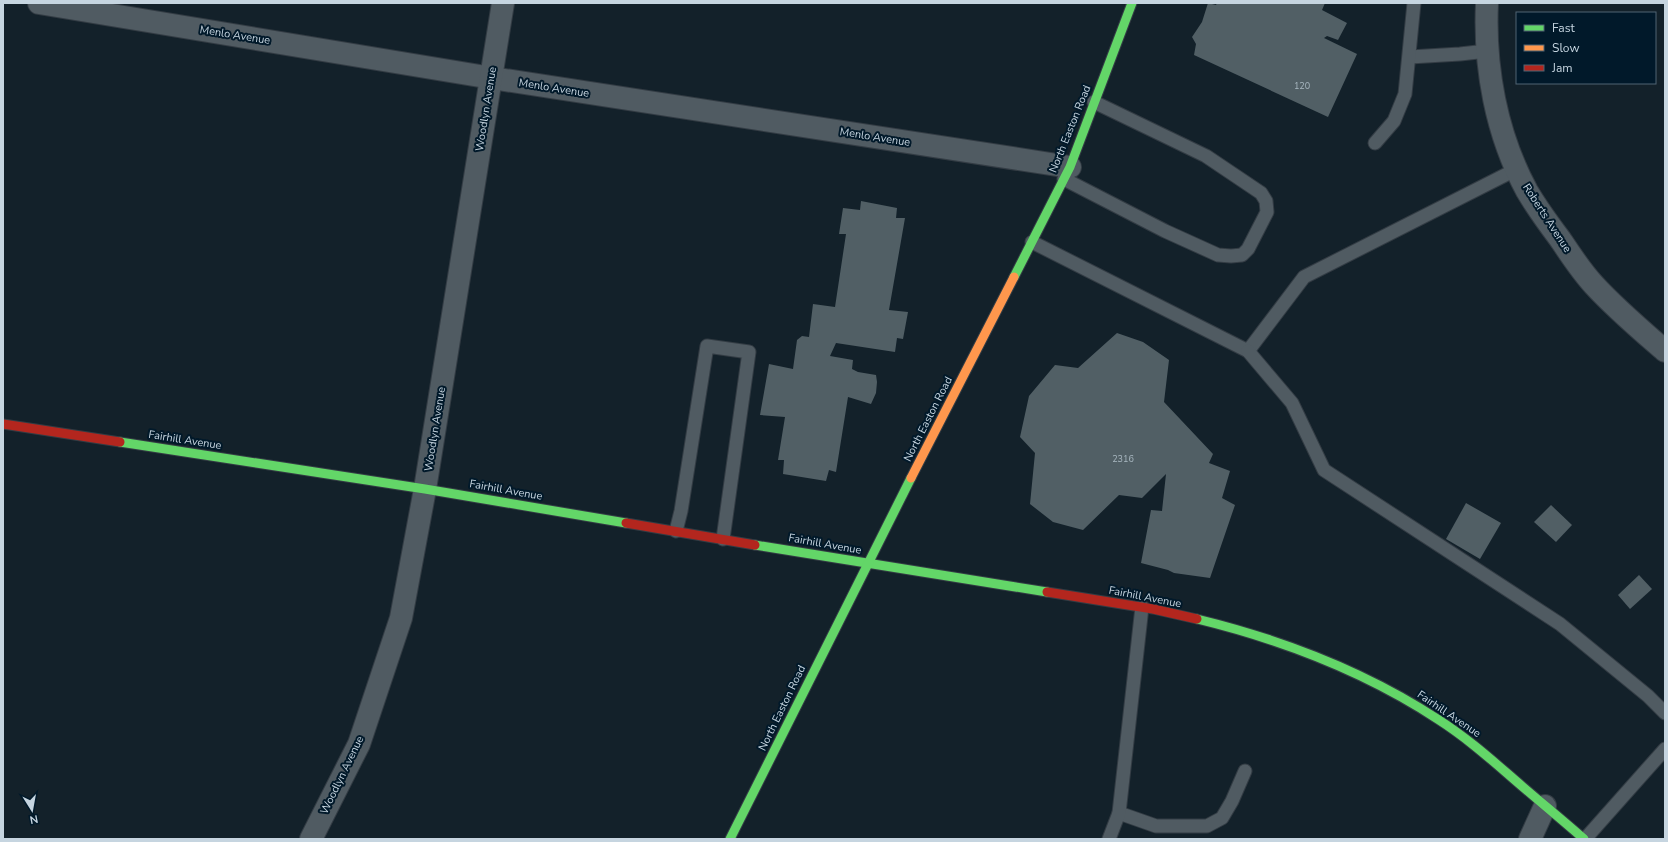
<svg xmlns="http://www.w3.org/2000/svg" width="1668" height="842" font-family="'Nunito Sans',sans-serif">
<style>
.building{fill:#515f65}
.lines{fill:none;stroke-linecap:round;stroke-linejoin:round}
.lane-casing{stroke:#333c44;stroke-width:15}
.street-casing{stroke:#333c44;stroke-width:24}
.fast-casing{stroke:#333c44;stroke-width:11}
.slow-casing{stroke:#333c44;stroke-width:11}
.jam-casing{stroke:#333c44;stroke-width:11}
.lane{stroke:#505b62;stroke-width:13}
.street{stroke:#505b62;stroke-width:22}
.fast{stroke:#63d668;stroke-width:9}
.slow{stroke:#ff974d;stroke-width:9}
.jam{stroke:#b3261e;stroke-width:9}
.labels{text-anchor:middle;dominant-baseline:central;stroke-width:4;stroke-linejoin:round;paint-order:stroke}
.number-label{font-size:9px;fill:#a9b8c1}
.street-label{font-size:11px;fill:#c6d5e0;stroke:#01192a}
</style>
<rect width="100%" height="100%" fill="#13212a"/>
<!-- building -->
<g class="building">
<polygon points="1208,3 1216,5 1217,3 1325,3 1322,10 1347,23 1338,40 1327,36 1324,38 1357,54 1328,117 1194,55 1196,44 1192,37 1202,22"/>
<polygon points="861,201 897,208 896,218 905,218 889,310 908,312 903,339 897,338 895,352 836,343 830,356 853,360 852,369 858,372 876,375 877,382 876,393 871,404 848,397 836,472 829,470 826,481 783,474 784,460 778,460 785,417 760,415 769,364 793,369 797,340 802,336 809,337 813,304 835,307 846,234 839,234 843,208 860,210"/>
<polygon points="1117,333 1143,342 1169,360 1164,402 1213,454 1209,463 1230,471 1222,498 1235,505 1210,578 1174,573 1168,570 1141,563 1151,510 1162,511 1166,474 1142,498 1119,495 1083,530 1053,522 1030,504 1035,453 1020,437 1029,396 1055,365 1078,368"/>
<polygon points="1466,503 1501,523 1480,559 1446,539"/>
<polygon points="1551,505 1572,525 1556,542 1534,522"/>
<polygon points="1639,575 1652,589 1630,609 1618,595"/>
</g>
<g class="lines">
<!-- lane casing -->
<g class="lane-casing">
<g id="lane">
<polyline points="1410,57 1460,54 1487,51"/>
<polyline points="1375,143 1394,121 1405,94 1414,3"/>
<polyline points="1064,179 1165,231 1218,255 1231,256 1242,255 1248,249 1267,212 1266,201 1261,193 1206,156 1094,102"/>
<polyline points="1032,242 1248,351 1304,277 1517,169"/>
<polyline points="1248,351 1292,403 1324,470 1560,624 1648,696 1665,713"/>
<polyline points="676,531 681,511 707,346 749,352 723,539"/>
<polyline points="1119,813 1156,826 1207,826 1222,818 1232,801 1245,771"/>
<polyline points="1109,839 1119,813 1142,607"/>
<polyline points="1585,839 1665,749"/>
</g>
</g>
<!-- street casing -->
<g class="street-casing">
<g id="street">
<polyline points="39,3 492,78 1070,167"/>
<path d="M 1487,3 C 1484,67 1496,134 1527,191 C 1537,208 1548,223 1560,239 C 1570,254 1581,271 1594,285 C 1616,309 1641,330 1665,351"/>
<polyline points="311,839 359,744 401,618 425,489 503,3"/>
<polyline points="1530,839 1545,806"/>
</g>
</g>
<!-- fast casing -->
<g class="fast-casing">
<g id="fast">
<polyline points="1014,277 1070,167 1132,3"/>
<polyline points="120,442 425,489 626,523"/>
<polyline points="755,545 1047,592"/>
<path d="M 1197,619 C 1283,640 1366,672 1439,720 C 1464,736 1486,755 1508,774 C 1533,796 1559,817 1584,839"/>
<polyline points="730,839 911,478"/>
</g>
</g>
<!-- slow casing -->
<g class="slow-casing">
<polyline id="slow" points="911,478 1014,277"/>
</g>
<!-- jam casing -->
<g class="jam-casing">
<g id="jam">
<polyline points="3,424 120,442"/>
<polyline points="626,523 755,545"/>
<polyline points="1047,592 1153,609 1197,619"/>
</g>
</g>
<!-- lane -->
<use href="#lane" class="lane"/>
<!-- street -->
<use href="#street" class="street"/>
<!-- fast -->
<use href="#fast" class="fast"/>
<!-- slow -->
<use href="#slow" class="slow"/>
<!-- jam -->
<use href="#jam" class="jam"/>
</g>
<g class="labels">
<!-- number labels -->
<g class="number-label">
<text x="1302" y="86">120</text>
<text x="1123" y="459">2316</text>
</g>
<!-- street labels -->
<g class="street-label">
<text transform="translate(235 35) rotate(9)">Menlo Avenue</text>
<text transform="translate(554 88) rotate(9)">Menlo Avenue</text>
<text transform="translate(486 109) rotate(-81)">Woodlyn Avenue</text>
<text transform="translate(1070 129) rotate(-68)">North Easton Road</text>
<text transform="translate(875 137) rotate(9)">Menlo Avenue</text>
<text transform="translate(1547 218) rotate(57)">Roberts Avenue</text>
<text transform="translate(928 419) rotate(-63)">North Easton Road</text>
<text transform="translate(435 429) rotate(-81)">Woodlyn Avenue</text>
<text transform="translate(185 440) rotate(9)">Fairhill Avenue</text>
<text transform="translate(506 490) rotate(10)">Fairhill Avenue</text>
<text transform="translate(825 544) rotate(10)">Fairhill Avenue</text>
<text transform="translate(1145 597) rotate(11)">Fairhill Avenue</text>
<text transform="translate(782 708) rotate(-64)">North Easton Road</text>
<text transform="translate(1449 714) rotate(34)">Fairhill Avenue</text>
<text transform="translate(342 775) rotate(-64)">Woodlyn Avenue</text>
</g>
</g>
<!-- border -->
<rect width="1668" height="842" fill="none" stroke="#c6d5e0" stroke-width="8"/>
<!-- legend -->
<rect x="1516" y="12" width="140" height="72" fill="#01192a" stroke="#506473"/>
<rect x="1524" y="25" width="20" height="6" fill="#63d668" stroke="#506473"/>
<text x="1552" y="32" font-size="12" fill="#c6d5e0">Fast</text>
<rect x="1524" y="45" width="20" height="6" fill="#ff974d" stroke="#506473"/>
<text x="1552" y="52" font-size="12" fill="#c6d5e0">Slow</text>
<rect x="1524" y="65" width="20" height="6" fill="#b3261e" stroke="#506473"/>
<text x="1552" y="72" font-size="12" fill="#c6d5e0">Jam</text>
<!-- north arrow -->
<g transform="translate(32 810) rotate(169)" stroke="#01192a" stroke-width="3" paint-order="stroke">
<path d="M0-3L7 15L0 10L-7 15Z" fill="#c6d5e0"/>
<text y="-6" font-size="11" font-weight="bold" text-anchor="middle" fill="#c6d5e0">N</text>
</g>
</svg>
